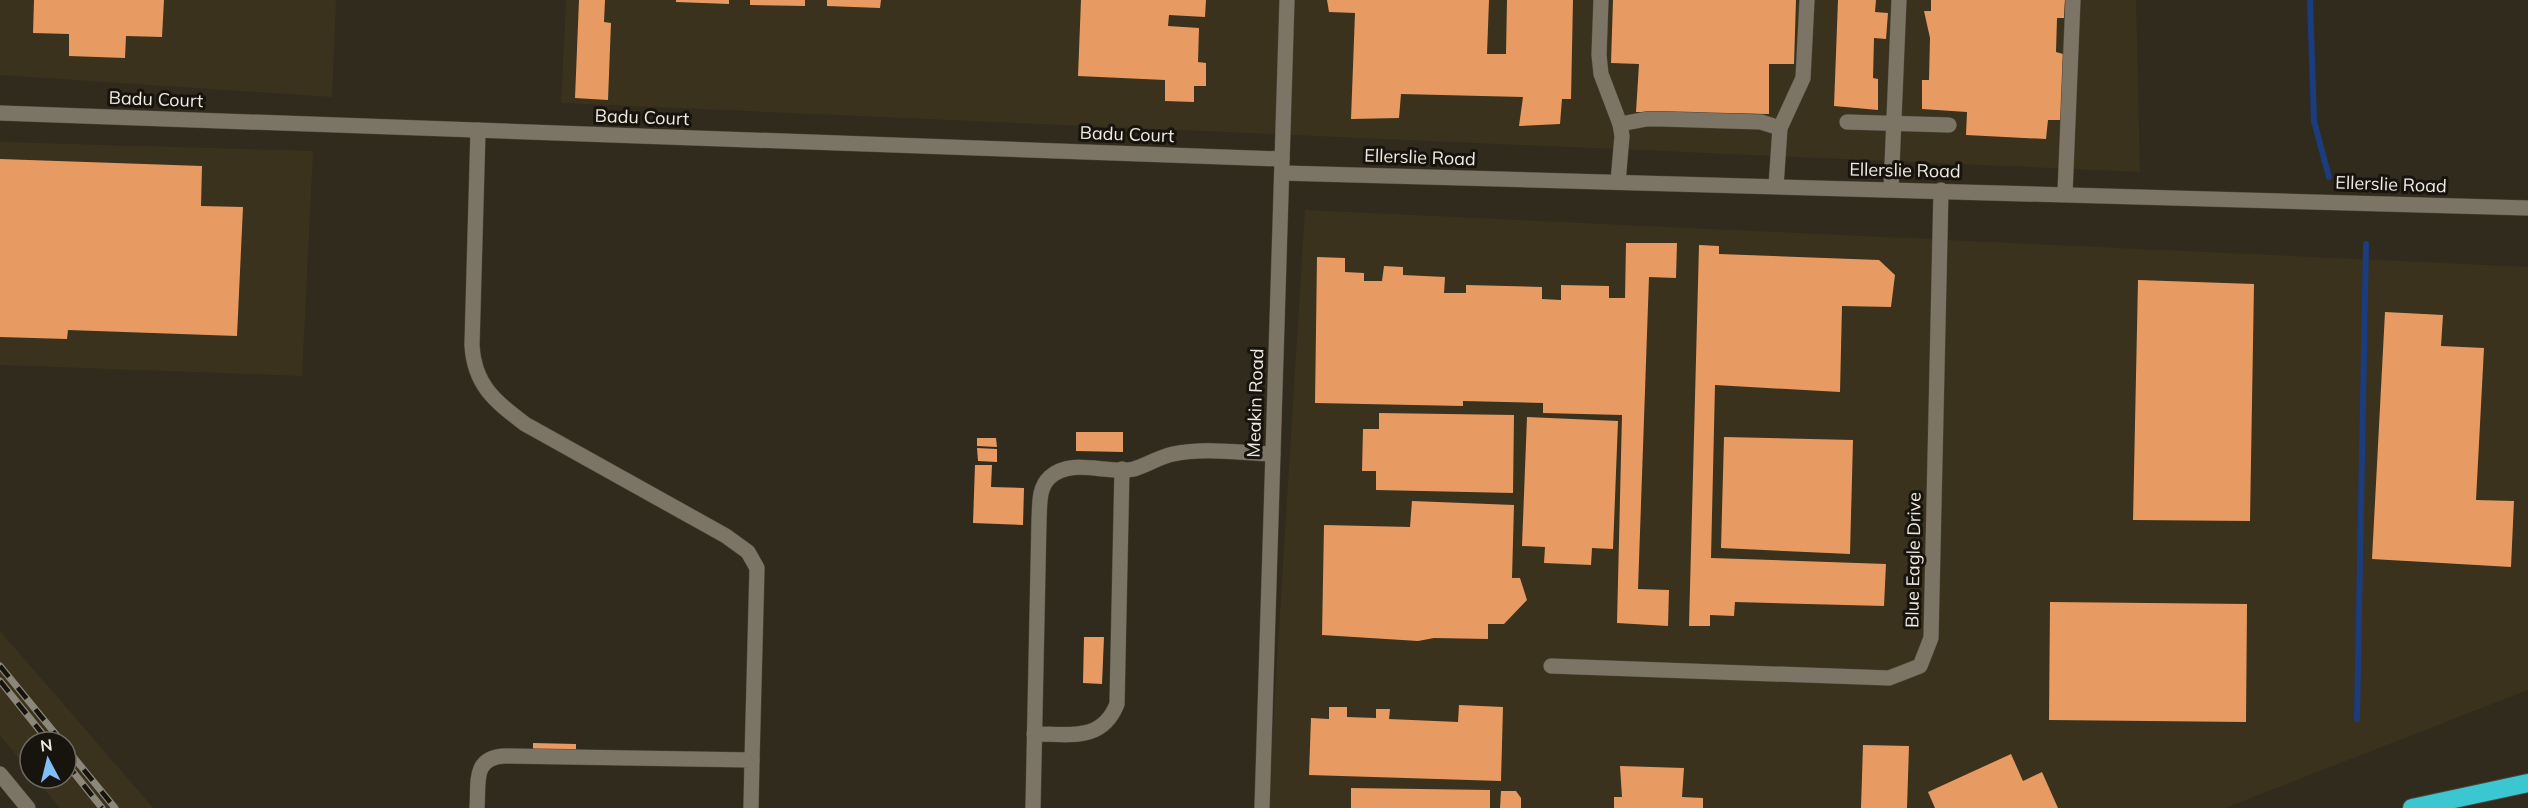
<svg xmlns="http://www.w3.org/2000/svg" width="2528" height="808" font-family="Mulish,sans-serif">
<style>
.built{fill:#3a321d}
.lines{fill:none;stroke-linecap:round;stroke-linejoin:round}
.stream{stroke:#1b3c7d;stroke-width:6}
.building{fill:#e79b62}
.minor-casing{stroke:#4c473b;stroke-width:16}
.highway-casing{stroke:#4c473b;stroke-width:20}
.minor{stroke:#7c7565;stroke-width:15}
.highway{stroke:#3bc7d2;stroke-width:18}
.rail-casing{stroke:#8c877b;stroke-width:7}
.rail{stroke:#17140e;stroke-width:4.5;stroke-dasharray:14;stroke-linecap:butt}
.labels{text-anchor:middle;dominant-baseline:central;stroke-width:6;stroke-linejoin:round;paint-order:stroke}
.street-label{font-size:18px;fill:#eeeae1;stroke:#17140e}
</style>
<rect width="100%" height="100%" fill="#312b1d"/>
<!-- built -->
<g class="built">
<polygon points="0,0 336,0 332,97 0,75"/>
<polygon points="566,0 2136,0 2140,172 561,103"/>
<polygon points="0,142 313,151 302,376 0,365"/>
<polygon points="1305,210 2528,267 2528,690 2225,808 1268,808"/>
<polygon points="0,631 143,796 153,808 60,808 35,778 66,778 66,742 30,742 30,772 0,735"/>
</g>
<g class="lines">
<!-- stream -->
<g class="stream">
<polyline points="2310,0 2314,121 2329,177"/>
<polyline points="2357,719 2366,244"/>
</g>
</g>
<!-- building -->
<g class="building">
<polygon points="34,0 164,0 162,37 126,36 125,58 69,56 69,34 33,33"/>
<polygon points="579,0 605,0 604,22 611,23 608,100 575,98"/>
<polygon points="676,0 729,0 729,4 676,2"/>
<polygon points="750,0 805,0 805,6 750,5"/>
<polygon points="827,0 881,0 880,8 827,6"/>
<polygon points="1081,0 1206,0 1205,17 1169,15 1168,26 1199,28 1198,62 1206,63 1206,86 1194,86 1194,102 1165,101 1165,80 1078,76"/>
<polygon points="1327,0 1489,0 1487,54 1506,54 1507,0 1573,0 1571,99 1562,99 1560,124 1519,126 1523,97 1401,94 1399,118 1351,119 1355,13 1329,12"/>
<polygon points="1613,0 1796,0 1794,64 1769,64 1769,114 1636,112 1639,64 1611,63"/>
<polygon points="1838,0 1876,0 1875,12 1888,13 1886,39 1874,38 1873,78 1878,79 1878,110 1834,106"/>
<polygon points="1931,0 2065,0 2064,18 2057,18 2056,52 2063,54 2062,120 2048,120 2046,139 1966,135 1967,112 1922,109 1922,80 1929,80 1930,38 1924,11 1931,11"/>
<polygon points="0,159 202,166 201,206 243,207 237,336 68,330 67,339 0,337"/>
<polygon points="1626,243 1677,243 1676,278 1649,277 1638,589 1669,590 1668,626 1617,623 1622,415 1543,413 1543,403 1463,401 1463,406 1315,403 1317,257 1345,258 1345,272 1364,273 1364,281 1382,281 1384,266 1403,267 1403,275 1445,277 1444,293 1466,293 1466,285 1542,287 1542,299 1561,300 1561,285 1609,286 1609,298 1625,298"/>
<polygon points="1699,245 1719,246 1719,254 1879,260 1895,275 1891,307 1842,306 1840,392 1715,385 1711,558 1886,564 1884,606 1735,602 1734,616 1710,615 1710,626 1689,626"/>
<polygon points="2138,280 2254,284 2250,521 2133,520"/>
<polygon points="2385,312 2443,315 2441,346 2484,348 2476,500 2514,501 2511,567 2372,559"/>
<polygon points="1379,413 1514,415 1513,493 1376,490 1376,471 1362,471 1363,429 1379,429"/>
<polygon points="1527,417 1618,421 1613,549 1592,548 1591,565 1544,563 1545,547 1522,546"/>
<polygon points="1076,432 1123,432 1123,452 1076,451"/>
<polygon points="1724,437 1853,440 1850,554 1721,548"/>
<polygon points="977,438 996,438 997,447 977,446"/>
<polygon points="977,448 997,449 997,462 978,461"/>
<polygon points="975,465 992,465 991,487 1024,488 1023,525 973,523"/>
<polygon points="1412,501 1514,505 1512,578 1520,578 1527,600 1504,624 1488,624 1488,639 1434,638 1418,641 1322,635 1324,525 1410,527"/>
<polygon points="2050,602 2247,604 2246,722 2049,720"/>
<polygon points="1084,637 1104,637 1102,684 1083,683"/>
<polygon points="1459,705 1503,707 1501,781 1309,775 1311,718 1329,719 1329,707 1347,707 1347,717 1376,718 1376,709 1390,709 1389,719 1458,722"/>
<polygon points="533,743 576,744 576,754 533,752"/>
<polygon points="1863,745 1909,746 1907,808 1861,808"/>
<polygon points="2011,754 2023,781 2042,772 2058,808 1935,808 1928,792"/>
<polygon points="1620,766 1684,768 1682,797 1703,798 1703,808 1614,808 1614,797 1622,797"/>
<polygon points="1351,788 1490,790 1490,808 1351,808"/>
<polygon points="1501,791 1516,791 1521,798 1521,808 1500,808"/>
</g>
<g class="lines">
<!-- minor casing -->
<g class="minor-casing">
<g id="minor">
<polyline points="1601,0 1599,55 1601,74 1620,124 1622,136 1618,182"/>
<polyline points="0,113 1282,159"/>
<polyline points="1847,122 1949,125"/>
<polyline points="1620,124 1647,119 1662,119 1761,122 1780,128"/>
<path d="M 478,130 L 472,345 C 474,385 495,401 525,424 L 726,536 L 748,552 L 757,568 L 752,760"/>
<polyline points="1282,173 2528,208"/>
<polyline points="1776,186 1780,128 1803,78 1807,0"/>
<polyline points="1891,189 1899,0"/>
<polyline points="2065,193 2073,0"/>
<polyline points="1551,666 1889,678 1920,666 1931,638 1941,190"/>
<path d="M 1034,734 C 1070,734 1102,742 1117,704 L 1122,469"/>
<polyline points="0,774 28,808"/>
<path d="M 477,808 C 479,783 472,758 504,756 L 752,760 L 751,808"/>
<path d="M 1033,808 L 1039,520 C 1040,505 1038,488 1050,477 C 1073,457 1107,475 1134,469 C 1147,465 1159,457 1173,454 C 1204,447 1241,453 1273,454"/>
<polyline points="1262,808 1287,0"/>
</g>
</g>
<!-- highway casing -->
<g class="highway-casing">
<polyline id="highway" points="2412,808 2528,783"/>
</g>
<!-- minor -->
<use href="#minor" class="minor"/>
<!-- highway -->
<use href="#highway" class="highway"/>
<!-- rail casing -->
<g class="rail-casing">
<g id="rail">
<polyline points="0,666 62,742"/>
<polyline points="0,681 49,742"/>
<polyline points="66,748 115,808"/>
<polyline points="66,763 102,808"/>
</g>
</g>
<!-- rail -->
<use href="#rail" class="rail"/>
</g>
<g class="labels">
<!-- street labels -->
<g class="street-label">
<text transform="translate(156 99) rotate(2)">Badu Court</text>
<text transform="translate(642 117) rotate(2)">Badu Court</text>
<text transform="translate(1127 134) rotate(2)">Badu Court</text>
<text transform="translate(1420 157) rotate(2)">Ellerslie Road</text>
<text transform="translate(1905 170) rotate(1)">Ellerslie Road</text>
<text transform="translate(2391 184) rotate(2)">Ellerslie Road</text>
<text transform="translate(1255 403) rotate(-88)">Meakin Road</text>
<text transform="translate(1913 560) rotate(-89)">Blue Eagle Drive</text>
</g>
</g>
<!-- north arrow -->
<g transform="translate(48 760) rotate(353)"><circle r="28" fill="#17140e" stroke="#6d6a62" stroke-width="1.5"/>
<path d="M0-4.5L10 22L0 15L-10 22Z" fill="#80bdfa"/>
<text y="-9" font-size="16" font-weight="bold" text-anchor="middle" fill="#eeeae1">N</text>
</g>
</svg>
